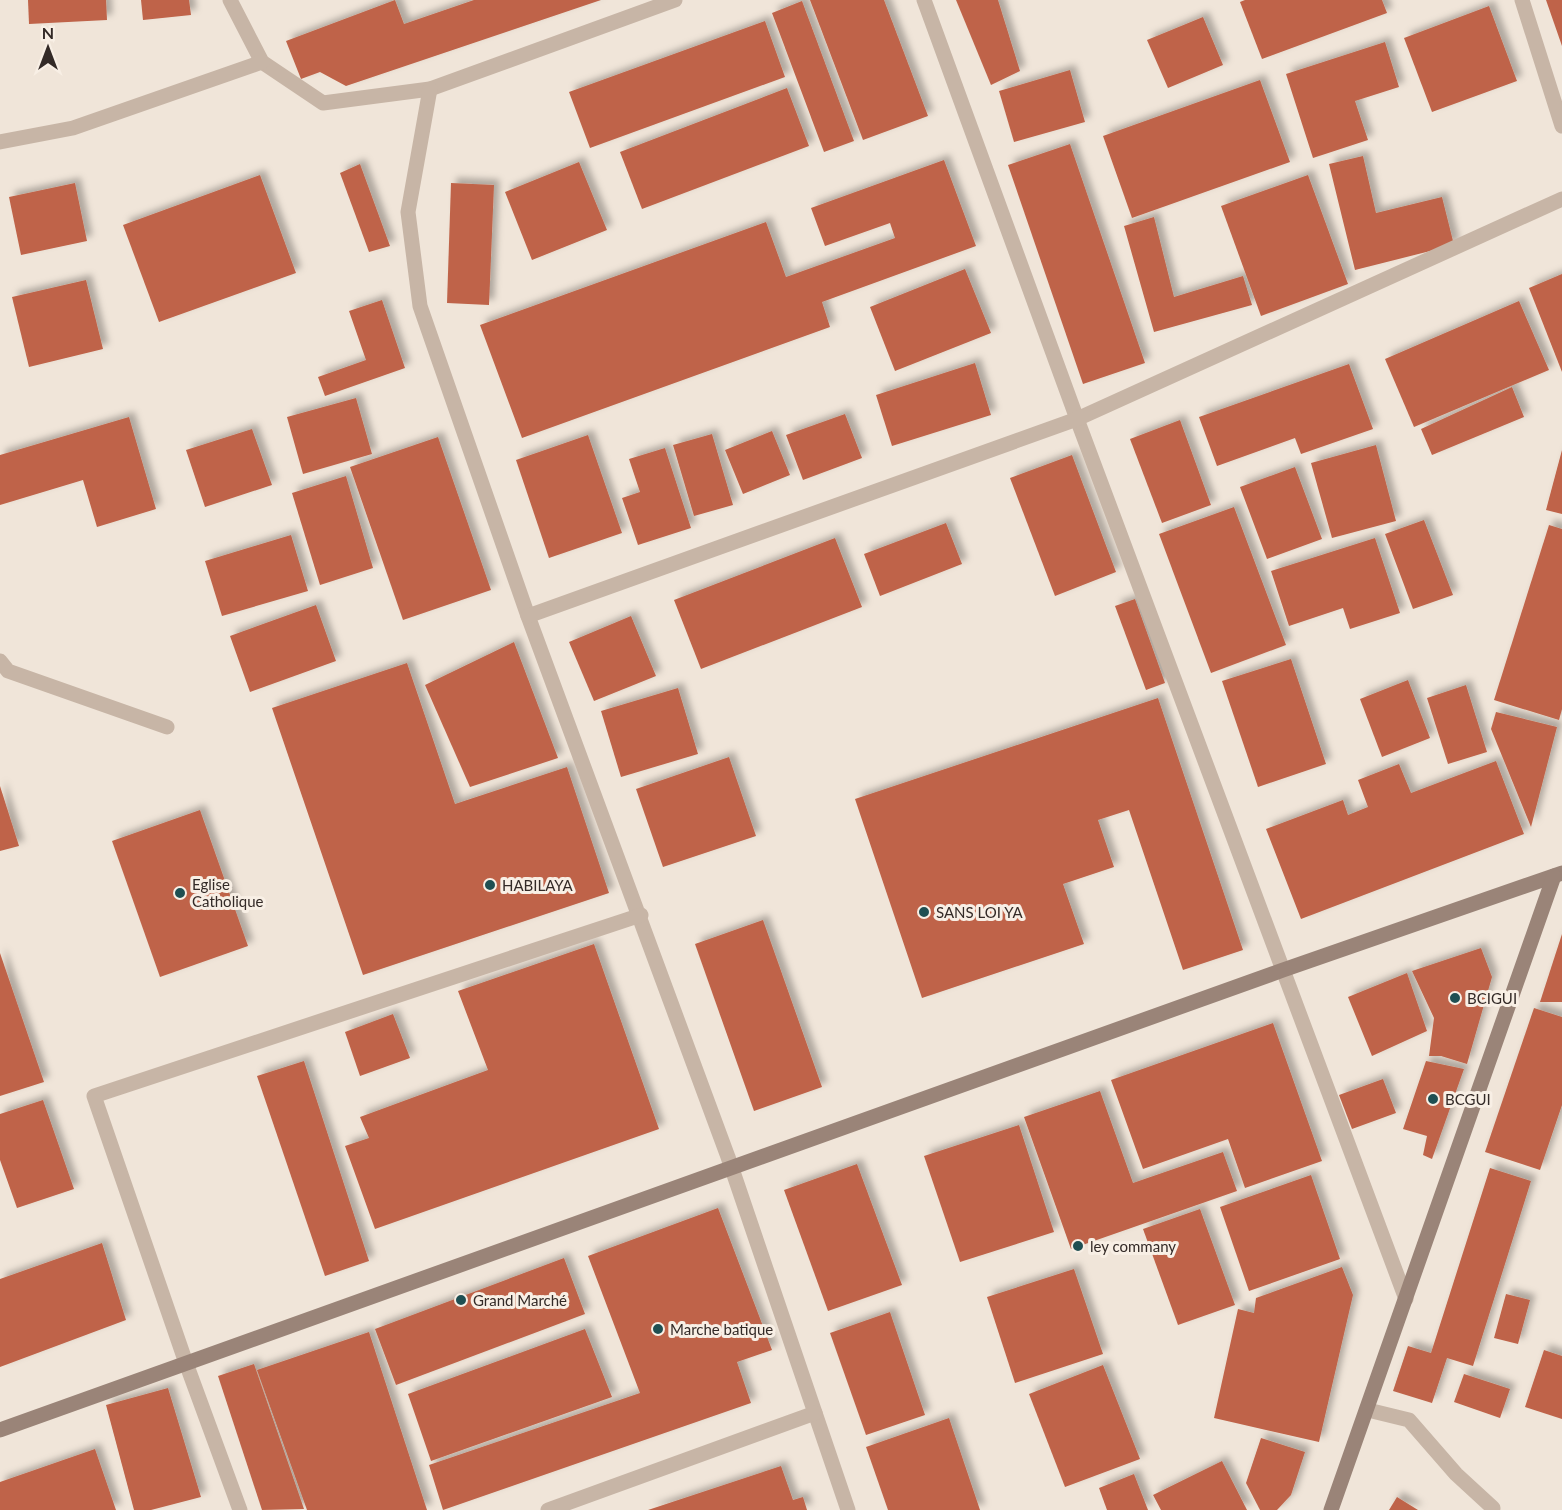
<svg xmlns="http://www.w3.org/2000/svg" width="1562" height="1510" font-family="Lato,sans-serif">
<style>
.building{fill:#bf6348;filter:url(#shadow)}
.lines{fill:none;stroke-linecap:round;stroke-linejoin:round}
.service{stroke:#c7b5a6;stroke-width:15}
.minor{stroke:#c7b5a6;stroke-width:15}
.tertiary{stroke:#c7b5a6;stroke-width:15}
.secondary{stroke:#9a8478;stroke-width:15}
.poi-dot{fill:#1f4f52;stroke:#f8efe5;stroke-width:2}
.labels{text-anchor:middle;dominant-baseline:central;stroke-width:6;stroke-linejoin:round;paint-order:stroke}
.poi-label{font-size:15px;fill:#332a27;stroke:#f8efe5;text-anchor:start}
</style>
<defs>
<filter id="shadow"><feDropShadow dx="5.5" dy="-5.5" stdDeviation="3" flood-color="#0004"/></filter>
</defs>
<rect width="100%" height="100%" fill="#f0e5d9"/>
<!-- building -->
<g class="building">
<polygon points="28,0 106,0 107,20 29,24"/>
<polygon points="141,0 189,0 191,15 143,20"/>
<polygon points="395,0 404,24 474,0 601,0 346,86 320,72 301,79 286,41"/>
<polygon points="810,0 884,0 928,116 863,140"/>
<polygon points="956,0 998,0 1020,71 991,85"/>
<polygon points="1245,0 1382,0 1387,13 1262,59 1240,2"/>
<polygon points="1546,0 1562,0 1562,46"/>
<polygon points="802,1 854,141 824,152 772,13"/>
<polygon points="1489,6 1517,81 1432,112 1404,38"/>
<polygon points="1203,17 1223,65 1168,88 1147,40"/>
<polygon points="765,21 785,77 590,148 569,92"/>
<polygon points="1385,42 1399,87 1355,101 1368,140 1313,158 1286,74"/>
<polygon points="1070,70 1085,122 1014,142 999,91"/>
<polygon points="1260,80 1290,162 1132,218 1103,136"/>
<polygon points="787,88 809,146 642,209 620,152"/>
<polygon points="1070,144 1145,363 1083,384 1008,165"/>
<polygon points="1363,156 1376,213 1442,197 1454,245 1355,270 1329,164"/>
<polygon points="944,160 976,246 822,302 830,327 522,438 480,325 766,222 786,277 895,238 890,223 825,246 811,208"/>
<polygon points="579,162 607,230 532,260 505,192"/>
<polygon points="360,164 390,246 369,252 340,173"/>
<polygon points="260,175 296,273 159,322 123,225"/>
<polygon points="1308,175 1348,284 1261,316 1221,206"/>
<polygon points="75,183 87,241 21,255 9,197"/>
<polygon points="451,183 494,185 489,305 447,303"/>
<polygon points="1154,217 1174,297 1243,276 1252,305 1154,332 1124,226"/>
<polygon points="965,269 991,333 895,371 870,307"/>
<polygon points="1562,274 1562,372 1529,288"/>
<polygon points="86,280 103,349 29,367 12,297"/>
<polygon points="382,300 405,368 325,396 318,377 366,360 349,311"/>
<polygon points="1519,301 1549,370 1414,427 1385,359"/>
<polygon points="975,363 991,415 892,446 876,395"/>
<polygon points="1349,364 1373,429 1301,454 1295,438 1217,466 1199,417"/>
<polygon points="1512,387 1524,417 1432,455 1421,429"/>
<polygon points="356,398 372,454 303,474 287,417"/>
<polygon points="845,414 862,458 803,480 786,435"/>
<polygon points="129,417 156,509 97,527 83,480 0,505 0,455"/>
<polygon points="1180,420 1211,505 1162,523 1130,439"/>
<polygon points="252,429 272,485 205,507 186,450"/>
<polygon points="772,431 790,475 743,494 725,450"/>
<polygon points="712,434 733,505 694,516 673,445"/>
<polygon points="588,435 622,533 549,558 516,460"/>
<polygon points="438,437 491,590 403,620 350,467"/>
<polygon points="1376,445 1396,521 1332,538 1311,463"/>
<polygon points="665,448 691,528 638,545 622,498 640,492 629,459"/>
<polygon points="1562,450 1562,514 1546,510"/>
<polygon points="1072,455 1116,572 1055,596 1010,478"/>
<polygon points="1295,467 1322,539 1267,559 1240,487"/>
<polygon points="346,476 373,568 320,585 292,493"/>
<polygon points="1234,507 1286,645 1211,673 1159,534"/>
<polygon points="1424,520 1453,595 1413,609 1385,534"/>
<polygon points="946,523 962,564 880,596 864,554"/>
<polygon points="1549,525 1562,529 1562,709 1559,720 1494,700"/>
<polygon points="291,535 308,591 222,616 205,561"/>
<polygon points="835,538 862,607 701,669 674,600"/>
<polygon points="1375,538 1400,613 1350,629 1343,608 1289,626 1271,571"/>
<polygon points="1135,599 1165,683 1146,690 1115,606"/>
<polygon points="316,605 336,661 250,692 230,636"/>
<polygon points="631,616 656,676 594,701 569,642"/>
<polygon points="514,642 558,758 470,787 425,685"/>
<polygon points="1291,659 1326,764 1258,787 1222,681"/>
<polygon points="407,663 455,804 567,767 609,893 363,975 272,708"/>
<polygon points="1408,680 1430,738 1382,757 1360,699"/>
<polygon points="1466,685 1487,752 1448,764 1427,698"/>
<polygon points="678,688 698,754 621,777 601,711"/>
<polygon points="1158,698 1243,950 1183,970 1129,810 1098,820 1114,867 1063,884 1084,944 922,998 855,799"/>
<polygon points="1496,712 1557,727 1531,827 1491,729"/>
<polygon points="729,757 756,836 663,867 636,789"/>
<polygon points="1496,761 1524,834 1301,919 1266,829 1343,800 1348,815 1368,807 1358,780 1399,764 1411,793"/>
<polygon points="0,786 19,846 0,851"/>
<polygon points="200,810 248,946 160,977 112,841"/>
<polygon points="763,920 822,1087 754,1111 695,944"/>
<polygon points="1562,934 1562,1002 1540,1002"/>
<polygon points="594,944 659,1129 375,1229 345,1146 369,1138 360,1117 488,1070 458,991"/>
<polygon points="1481,948 1492,977 1467,1064 1441,1056 1429,1056 1434,1018 1412,971"/>
<polygon points="0,953 44,1082 0,1096"/>
<polygon points="1407,973 1427,1031 1372,1056 1348,997"/>
<polygon points="1534,1008 1562,1017 1562,1105 1540,1170 1485,1152"/>
<polygon points="393,1014 410,1058 360,1076 345,1032"/>
<polygon points="1273,1023 1322,1161 1245,1188 1228,1139 1143,1169 1111,1080"/>
<polygon points="304,1061 369,1261 325,1276 257,1076"/>
<polygon points="1426,1061 1464,1069 1432,1159 1423,1155 1427,1136 1403,1129"/>
<polygon points="1383,1079 1396,1113 1352,1129 1339,1095"/>
<polygon points="1100,1091 1133,1183 1223,1152 1237,1191 1071,1249 1024,1117"/>
<polygon points="43,1100 74,1189 17,1208 0,1160 0,1114"/>
<polygon points="1019,1125 1054,1232 960,1262 924,1156"/>
<polygon points="857,1164 902,1285 828,1311 784,1190"/>
<polygon points="1490,1168 1531,1181 1473,1366 1447,1358 1432,1403 1393,1391 1408,1346 1431,1353"/>
<polygon points="1311,1175 1340,1259 1249,1291 1220,1207"/>
<polygon points="718,1208 772,1350 737,1362 751,1403 443,1510 429,1465 640,1393 588,1256"/>
<polygon points="1200,1209 1235,1305 1178,1325 1143,1229"/>
<polygon points="102,1243 126,1320 0,1367 0,1279"/>
<polygon points="564,1258 585,1314 396,1385 375,1329"/>
<polygon points="1342,1267 1353,1295 1319,1442 1214,1418 1238,1309 1254,1313 1256,1298"/>
<polygon points="1074,1269 1103,1354 1015,1383 987,1297"/>
<polygon points="1506,1294 1530,1300 1518,1344 1494,1338"/>
<polygon points="890,1312 925,1415 866,1435 830,1333"/>
<polygon points="585,1329 612,1397 431,1461 408,1394"/>
<polygon points="369,1332 427,1510 307,1510 257,1370"/>
<polygon points="1544,1350 1562,1356 1562,1419 1525,1407"/>
<polygon points="254,1364 304,1509 262,1510 218,1376"/>
<polygon points="1103,1365 1140,1459 1065,1487 1029,1394"/>
<polygon points="1464,1374 1510,1389 1500,1418 1454,1402"/>
<polygon points="168,1388 201,1497 151,1510 134,1510 106,1405"/>
<polygon points="949,1418 980,1510 888,1510 866,1447"/>
<polygon points="1261,1438 1305,1452 1291,1495 1277,1510 1260,1510 1246,1483"/>
<polygon points="95,1449 116,1510 0,1510 0,1482"/>
<polygon points="1222,1461 1247,1510 1161,1510 1153,1495"/>
<polygon points="781,1466 793,1500 803,1497 807,1510 648,1510"/>
<polygon points="1134,1474 1148,1510 1107,1510 1099,1488"/>
<polygon points="1397,1497 1418,1510 1389,1510"/>
</g>
<g class="lines">
<!-- service -->
<g class="service">
<polyline points="0,661 8,671 167,727"/>
<polyline points="1368,1410 1409,1420 1456,1474 1493,1508"/>
</g>
<!-- minor -->
<g class="minor">
<polyline points="230,0 262,62 323,103 430,89 675,0"/>
<polyline points="924,0 1077,419 1406,1299"/>
<polyline points="430,89 408,212 420,306 528,616 728,1157 848,1510"/>
<polyline points="0,142 73,128 262,62"/>
<polyline points="528,616 1077,419 1562,199"/>
<polyline points="186,1363 94,1096 641,915"/>
<polyline points="548,1510 815,1413"/>
</g>
<!-- tertiary -->
<g class="tertiary">
<polyline points="1522,0 1562,126"/>
<polyline points="186,1363 240,1510"/>
</g>
<!-- secondary -->
<g class="secondary">
<polyline points="0,1430 1283,970 1562,873"/>
<polyline points="1331,1510 1554,876"/>
</g>
</g>
<!-- markers -->
<g class="poi-dot">
<circle cx="490" cy="885" r="6"/>
<circle cx="180" cy="893" r="6"/>
<circle cx="924" cy="912" r="6"/>
<circle cx="1455" cy="998" r="6"/>
<circle cx="1433" cy="1099" r="6"/>
<circle cx="1078" cy="1246" r="6"/>
<circle cx="461" cy="1300" r="6"/>
<circle cx="658" cy="1329" r="6"/>
</g>
<g class="labels">
<!-- poi labels -->
<g class="poi-label">
<text x="192" y="884">Eglise<tspan x="192" dy="17">Catholique</tspan></text>
<text x="502" y="885">HABILAYA</text>
<text x="936" y="912">SANS LOI YA</text>
<text x="1467" y="998">BCIGUI</text>
<text x="1445" y="1099">BCGUI</text>
<text x="1090" y="1246">ley commany</text>
<text x="473" y="1300">Grand Marché</text>
<text x="670" y="1329">Marche batique</text>
</g>
</g>
<!-- north arrow -->
<g transform="translate(48 48)" stroke="#f8efe5" stroke-width="4.5" paint-order="stroke">
<path d="M0-4.5L10 22L0 15L-10 22Z" fill="#332a27"/>
<text y="-9" font-size="16" font-weight="bold" text-anchor="middle" fill="#332a27">N</text>
</g>
</svg>
